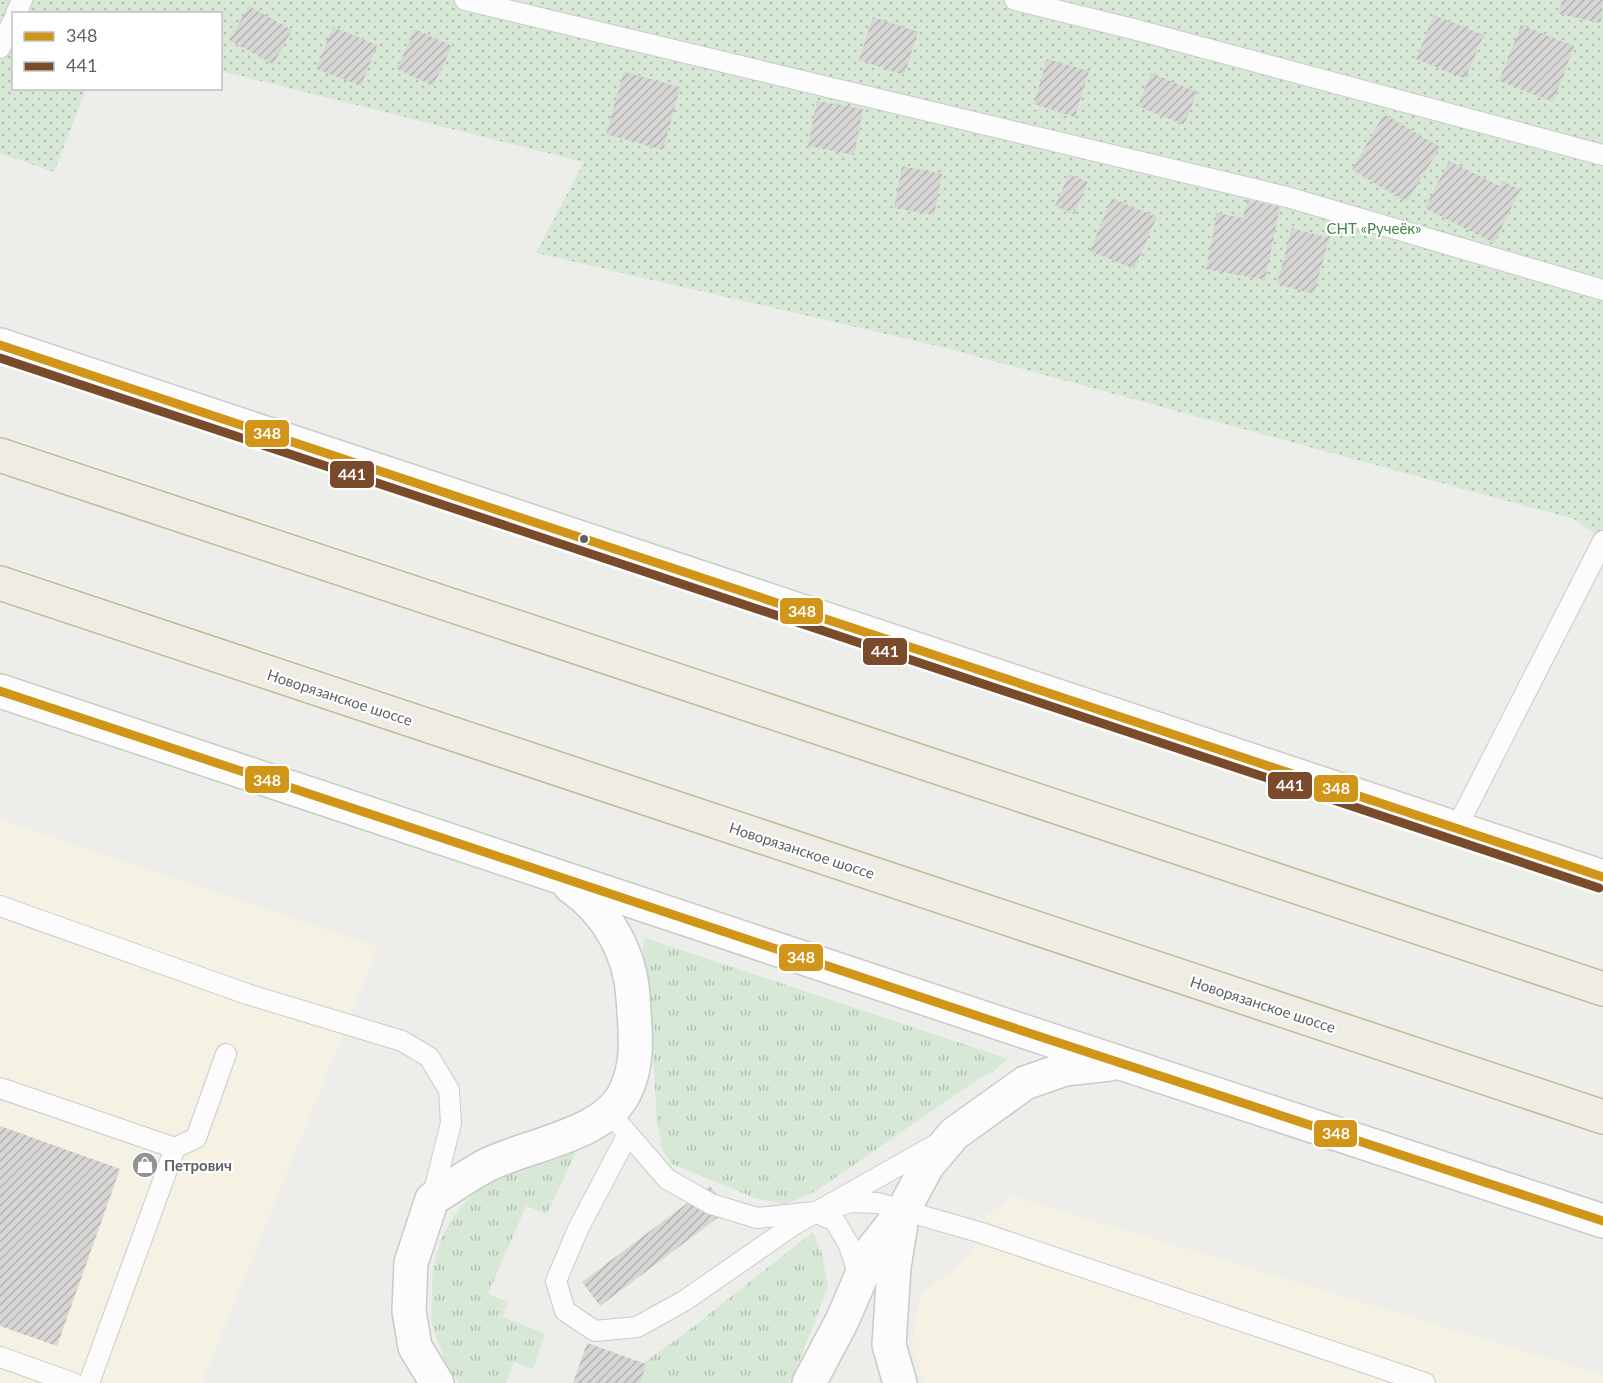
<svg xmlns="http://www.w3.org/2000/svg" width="1603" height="1383" font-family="Lato,sans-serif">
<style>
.commercial{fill:#f5f2e4}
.grass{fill:url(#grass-tufts)}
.garden{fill:url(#garden-dots)}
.building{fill:url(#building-hatch)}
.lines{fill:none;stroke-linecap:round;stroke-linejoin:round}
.lane-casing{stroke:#cacbca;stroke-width:22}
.street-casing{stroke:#cacbca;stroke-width:36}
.secondary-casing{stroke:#c8c9c9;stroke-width:36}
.highway-casing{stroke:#c2b998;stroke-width:36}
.lane{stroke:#fcfcfc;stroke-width:20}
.street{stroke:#fcfcfc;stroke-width:33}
.secondary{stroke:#fcfcfc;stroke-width:33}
.highway{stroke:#efede3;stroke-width:33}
.bus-1-casing{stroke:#fff;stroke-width:14}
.bus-2-casing{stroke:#fff;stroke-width:14}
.bus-1{stroke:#d19519;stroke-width:9}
.bus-2{stroke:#7a4b2a;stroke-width:9}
.bus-dot{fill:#5e6165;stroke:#fff;stroke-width:2}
.labels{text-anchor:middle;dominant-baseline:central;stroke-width:4.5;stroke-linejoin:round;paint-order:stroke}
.park-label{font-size:15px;fill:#3e8546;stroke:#fff}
.street-label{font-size:15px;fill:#5e6165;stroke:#fff}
.poi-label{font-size:15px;font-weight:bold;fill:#5e6165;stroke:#fff;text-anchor:start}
.line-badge{stroke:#fff;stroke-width:2}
.badge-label{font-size:16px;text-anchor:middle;font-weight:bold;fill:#fff}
</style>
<defs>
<pattern id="grass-tufts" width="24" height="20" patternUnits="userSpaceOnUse" patternTransform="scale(1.5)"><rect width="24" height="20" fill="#d7e8d7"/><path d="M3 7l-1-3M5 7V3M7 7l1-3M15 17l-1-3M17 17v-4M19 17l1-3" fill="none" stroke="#b2bfb2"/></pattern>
<pattern id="garden-dots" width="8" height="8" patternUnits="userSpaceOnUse" patternTransform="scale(1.5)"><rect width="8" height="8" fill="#d7e8d7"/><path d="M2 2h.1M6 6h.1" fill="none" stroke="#b2bfb2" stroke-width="1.8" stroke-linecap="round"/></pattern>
<pattern id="building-hatch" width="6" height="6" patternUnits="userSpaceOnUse" patternTransform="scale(1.5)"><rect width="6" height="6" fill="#d7d6d4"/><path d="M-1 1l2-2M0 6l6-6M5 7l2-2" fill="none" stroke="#b2b1b0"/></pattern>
</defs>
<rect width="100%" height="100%" fill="#edede9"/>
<!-- commercial -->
<g class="commercial">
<polygon points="0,820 378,947 202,1383 0,1383"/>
<polygon points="1012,1196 1603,1375 1603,1383 924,1383 912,1345 921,1294 971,1256 986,1216"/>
</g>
<!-- grass -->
<g class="grass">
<polygon points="645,938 1008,1059 994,1071 984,1075 813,1193 785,1204 755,1198 672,1164 663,1151 657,1124 654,1068 642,954"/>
<polygon points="572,1150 575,1154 547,1214 526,1206 488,1294 508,1302 503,1317 545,1334 533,1369 514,1362 506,1383 459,1383 447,1366 431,1322 433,1265 442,1237 454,1216 486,1178"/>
<polygon points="813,1232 822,1254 828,1287 793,1377 788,1383 640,1383 646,1364 636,1368 680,1337"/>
</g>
<!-- garden -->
<polygon class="garden" points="0,0 1603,0 1603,540 1574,519 938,346 536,253 584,162 221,71 220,14 14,14 14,88 86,89 54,172 0,153"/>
<!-- building -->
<g class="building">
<polygon points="1562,0 1603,0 1601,23 1559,14"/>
<polygon points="249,6 292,30 273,64 229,40"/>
<polygon points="1434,15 1484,35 1465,79 1416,59"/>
<polygon points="873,17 918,32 904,75 859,60"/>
<polygon points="1521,25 1574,46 1553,102 1499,81"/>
<polygon points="333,27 377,45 361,86 316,69"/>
<polygon points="415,29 452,46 433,86 397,69"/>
<polygon points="1047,59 1089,71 1075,117 1034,104"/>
<polygon points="624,72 680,87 663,150 606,134"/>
<polygon points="1151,73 1197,92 1184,125 1138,106"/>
<polygon points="817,101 863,109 854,155 808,146"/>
<polygon points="1384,114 1440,147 1407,202 1352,170"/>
<polygon points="1449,161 1500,186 1503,181 1520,190 1494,243 1425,208"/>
<polygon points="902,166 942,174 934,215 894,208"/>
<polygon points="1069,174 1088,182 1074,214 1055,206"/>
<polygon points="1112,198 1157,217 1134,269 1090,251"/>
<polygon points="1247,200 1280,207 1265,280 1206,269 1217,213 1243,218"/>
<polygon points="1292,228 1329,238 1314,294 1277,284"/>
<polygon points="0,1126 120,1169 57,1346 0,1326"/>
<polygon points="710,1186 728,1210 600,1306 582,1282"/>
<polygon points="587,1343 646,1364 640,1383 573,1383"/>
</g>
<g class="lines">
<!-- lane casing -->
<g class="lane-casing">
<g id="lane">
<polyline points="465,0 1287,197 1603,290"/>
<polyline points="1015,0 1137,30 1603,155"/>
<polyline points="16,14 22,0"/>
<polyline points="0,48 14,19"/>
<polyline points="1457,827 1603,541"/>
<polyline points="0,906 247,994 402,1041 429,1057 449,1090 451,1123 432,1199"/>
<polyline points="0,1088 175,1148 196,1138 226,1054"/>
<polyline points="620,1125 628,1134 578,1229 556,1281 565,1311 595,1331 637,1327 684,1301 795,1224 937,1144"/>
<polyline points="628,1134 667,1179 711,1204 757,1218 815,1212 852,1202 878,1203 982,1233 1425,1383"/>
<polyline points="815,1212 835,1221 849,1245 860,1280"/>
<polyline points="0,1357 73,1383"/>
<polyline points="89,1383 175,1148"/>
</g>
</g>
<!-- street casing -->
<g class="street-casing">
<g id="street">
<polyline points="0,345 1603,877"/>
<polyline points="809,1383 842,1321 873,1249 903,1211"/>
</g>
</g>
<!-- secondary casing -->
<g class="secondary-casing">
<g id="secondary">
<polyline points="0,691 1035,1035 1603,1221"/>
<path d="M 437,1383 L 415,1347 L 409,1311 L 411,1263 L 432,1199 C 450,1188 468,1175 487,1165 C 527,1145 605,1135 625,1092 C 640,1062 635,1030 633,998 C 631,954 607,911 570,886"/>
<polyline points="900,1383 889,1345 894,1267 903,1211 927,1166 954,1134 1025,1083 1065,1069 1110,1064"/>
</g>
</g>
<!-- highway casing -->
<g class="highway-casing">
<g id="highway">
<polyline points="0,455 1603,989"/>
<polyline points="0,583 1603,1117"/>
</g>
</g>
<!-- lane -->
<use href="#lane" class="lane"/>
<!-- street -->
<use href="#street" class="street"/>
<!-- secondary -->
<use href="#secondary" class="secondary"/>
<!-- highway -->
<use href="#highway" class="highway"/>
<!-- bus-1 casing -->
<g class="bus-1-casing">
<g id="bus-1">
<polyline points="0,345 1603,877"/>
<polyline points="0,691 1035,1035 1603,1221"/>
</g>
</g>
<!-- bus-2 casing -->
<g class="bus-2-casing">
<polyline id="bus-2" points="0,358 1599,888"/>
</g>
<!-- bus-1 -->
<use href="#bus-1" class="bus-1"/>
<!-- bus-2 -->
<use href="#bus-2" class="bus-2"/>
</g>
<!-- icons -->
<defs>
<g id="shop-disc" transform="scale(1.35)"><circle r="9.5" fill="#909293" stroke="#fff"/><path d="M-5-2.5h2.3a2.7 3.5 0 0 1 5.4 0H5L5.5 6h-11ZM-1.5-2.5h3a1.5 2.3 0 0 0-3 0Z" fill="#fff"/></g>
</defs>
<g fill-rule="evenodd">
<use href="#shop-disc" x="145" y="1165"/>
</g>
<!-- markers -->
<circle class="bus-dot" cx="584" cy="539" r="5"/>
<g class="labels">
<!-- park labels -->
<g class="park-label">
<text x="1374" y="228">СНТ «Ручеёк»</text>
</g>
<!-- street labels -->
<g class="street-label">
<text transform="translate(340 697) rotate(18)">Новорязанское шоссе</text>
<text transform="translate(802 850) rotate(18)">Новорязанское шоссе</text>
<text transform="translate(1263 1004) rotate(18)">Новорязанское шоссе</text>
</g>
<!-- poi labels -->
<g class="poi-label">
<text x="164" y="1165">Петрович</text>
</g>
</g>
<g class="line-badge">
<rect x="244" y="419" width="46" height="29" rx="6" fill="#d19519"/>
<rect x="329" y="460" width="46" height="29" rx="6" fill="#7a4b2a"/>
<rect x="779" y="597" width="45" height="28" rx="6" fill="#d19519"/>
<rect x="862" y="637" width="46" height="29" rx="6" fill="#7a4b2a"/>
<rect x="244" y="765" width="46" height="29" rx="6" fill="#d19519"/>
<rect x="1267" y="771" width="46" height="29" rx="6" fill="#7a4b2a"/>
<rect x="1313" y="774" width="46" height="29" rx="6" fill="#d19519"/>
<rect x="778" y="943" width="46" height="29" rx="6" fill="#d19519"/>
<rect x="1313" y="1119" width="45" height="29" rx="6" fill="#d19519"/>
</g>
<g class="badge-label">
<text x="267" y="439">348</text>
<text x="352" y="480">441</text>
<text x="802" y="617">348</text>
<text x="885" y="657">441</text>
<text x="267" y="786">348</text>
<text x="1290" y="791">441</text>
<text x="1336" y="794">348</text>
<text x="801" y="963">348</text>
<text x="1336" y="1139">348</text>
</g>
<!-- legend -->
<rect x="12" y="12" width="210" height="78" fill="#ffffff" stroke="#bfc0c1" stroke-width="1.5"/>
<rect x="24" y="32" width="30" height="9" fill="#d19519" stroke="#bfc0c1" stroke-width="1.5"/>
<text x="66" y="42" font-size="18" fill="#5e6165">348</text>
<rect x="24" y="62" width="30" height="9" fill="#7a4b2a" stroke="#bfc0c1" stroke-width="1.5"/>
<text x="66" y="72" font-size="18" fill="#5e6165">441</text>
</svg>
